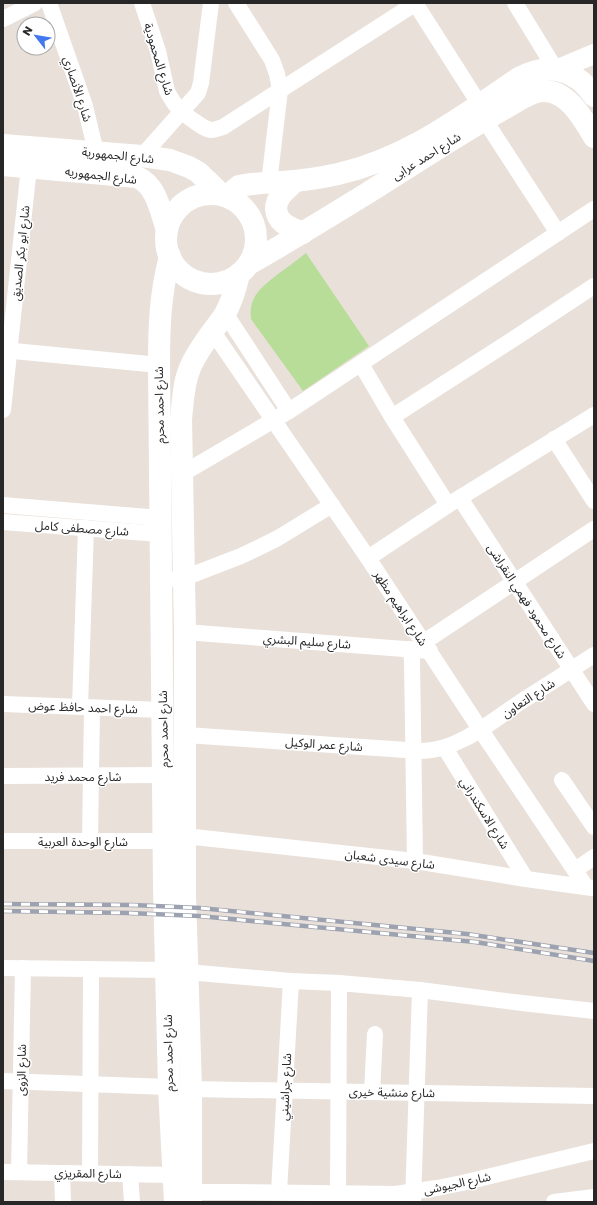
<svg xmlns="http://www.w3.org/2000/svg" width="597" height="1205" font-family="Poppins,'Noto Sans Arabic',sans-serif">
<style>
.green{fill:#b8dd99}
.lines{fill:none;stroke-linecap:round;stroke-linejoin:round}
.minor{stroke:#fff;stroke-width:16}
.tertiary{stroke:#fff;stroke-width:20}
.secondary{stroke:#fff;stroke-width:22}
.rail-casing{stroke:#9da2b0;stroke-width:4.5}
.rail{stroke:#fff;stroke-width:3;stroke-dasharray:9;stroke-linecap:butt}
.labels{text-anchor:middle;dominant-baseline:central;stroke-width:3;stroke-linejoin:round;paint-order:stroke}
.street-label{font-size:12px;fill:#272727;stroke:#fff}
</style>
<rect width="100%" height="100%" fill="#e9e0d9"/>
<!-- green -->
<path class="green" d="M 306,253 L 369,346 L 303,391 L 251,319 C 248,296 262,287 278,274 C 288,267 297,260 306,253 Z"/>
<g class="lines">
<!-- minor -->
<g class="minor">
<polyline points="49,3 85,106 96,152"/>
<path d="M 142,3 L 158,51 L 167,91 C 175,107 182,113 197,123 C 201,126 205,129 211,130 C 215,130 219,128 223,127 L 416,3"/>
<polyline points="236,3 272,60 277,74 280,90 269,183"/>
<polyline points="415,3 480,105"/>
<polyline points="515,3 556,70"/>
<polyline points="3,19 35,3"/>
<polyline points="484,119 558,233"/>
<polyline points="142,156 198,93 201,83 211,3"/>
<polyline points="225,313 289,411"/>
<polyline points="213,332 368,558 480,729 586,887"/>
<polyline points="3,350 159,365"/>
<polyline points="361,364 392,417 448,505"/>
<polyline points="3,410 29,167"/>
<polyline points="392,417 518,336 594,286"/>
<polyline points="554,439 594,501"/>
<polyline points="182,474 289,411 594,209"/>
<polyline points="460,498 594,704"/>
<polyline points="3,505 160,518"/>
<polyline points="3,522 160,534"/>
<polyline points="368,558 448,505 594,415"/>
<polyline points="175,579 184,578 241,556 260,547 278,538 332,505"/>
<polyline points="185,632 430,651"/>
<polyline points="424,642 594,529"/>
<polyline points="410,649 412,660 415,861"/>
<polyline points="3,704 162,710"/>
<polyline points="80,707 86,528"/>
<path d="M 186,735 L 421,751 C 457,751 491,722 519,703 C 544,687 569,671 594,655"/>
<polyline points="445,748 526,879"/>
<polyline points="3,776 163,775"/>
<polyline points="562,780 594,827"/>
<polyline points="185,836 415,861 526,879 592,888"/>
<polyline points="3,841 164,841"/>
<polyline points="90,841 92,708"/>
<polyline points="575,870 594,857"/>
<polyline points="3,968 167,970"/>
<polyline points="187,972 291,981 339,983 420,990 522,1003 594,1011"/>
<polyline points="3,1081 169,1087"/>
<polyline points="191,1089 594,1096"/>
<polyline points="372,1092 375,1034"/>
<polyline points="3,1172 173,1175"/>
<polyline points="19,1172 23,968"/>
<polyline points="62,1173 63,1202"/>
<polyline points="90,1173 91,969"/>
<polyline points="130,1174 132,1202"/>
<polyline points="180,1192 232,1192 395,1194 437,1188 462,1183 594,1151"/>
<polyline points="279,1192 291,981"/>
<polyline points="338,1193 339,983"/>
<polyline points="413,1202 420,990"/>
<polyline points="554,1202 594,1197"/>
</g>
<!-- tertiary -->
<polyline class="tertiary" points="556,70 594,54"/>
<!-- secondary -->
<g class="secondary">
<polyline points="3,145 142,156 170,160 189,167 198,172 222,195"/>
<path d="M 3,165 L 137,177 C 157,186 160,210 167,230"/>
<path d="M 295,181 C 291,186 285,190 281,195 C 278,199 276,204 276,209 C 277,224 292,228 303,233"/>
<circle cx="211" cy="239" r="45"/>
<path d="M 230,198 L 233,191 L 239,186 C 253,183 267,183 281,182 C 300,181 320,178 338,174 C 408,158 461,117 519,78 C 548,62 576,69 594,96"/>
<path d="M 170,256 C 160,295 159,326 159,365 L 164,886 L 169,1087 L 175,1202"/>
<path d="M 249,264 C 288,242 327,218 366,194 C 413,165 458,134 507,107 C 518,101 532,90 545,91 C 569,92 583,119 594,137"/>
<path d="M 191,1202 L 191,1089 L 185,895 L 185,632 L 181,419 C 183,402 183,384 190,368 C 198,348 213,332 225,314 C 232,301 236,288 239,274"/>
</g>
<!-- rail casing -->
<g class="rail-casing">
<g id="rail">
<polyline points="3,904 133,905 200,908 467,934 594,953"/>
<polyline points="3,911 129,913 199,916 475,942 594,961"/>
</g>
</g>
<!-- rail -->
<use href="#rail" class="rail"/>
</g>
<g class="labels">
<!-- street labels -->
<g class="street-label">
<text transform="translate(159 59) rotate(73)">شارع المحمودية</text>
<text transform="translate(78 89) rotate(72)">شارع الأنصاري</text>
<text transform="translate(118 155) rotate(6)">شارع الجمهورية</text>
<text transform="translate(426 156) rotate(-32)">شارع احمد عرابى</text>
<text transform="translate(101 175) rotate(7)">شارع الجمهوريه</text>
<text transform="translate(20 253) rotate(-84)">شارع ابو بكر الصديق</text>
<text transform="translate(159 405) rotate(-91)">شارع احمد محرم</text>
<text transform="translate(82 528) rotate(4)">شارع مصطفى كامل</text>
<text transform="translate(527 601) rotate(57)">شارع محمود فهمي النقراشى</text>
<text transform="translate(401 608) rotate(57)">شارع ابراهيم مظهر</text>
<text transform="translate(307 641) rotate(4)">شارع سليم البشري</text>
<text transform="translate(528 698) rotate(-33)">شارع التعاون</text>
<text transform="translate(83 707) rotate(2)">شارع احمد حافظ عوض</text>
<text transform="translate(163 729) rotate(-91)">شارع احمد محرم</text>
<text transform="translate(324 744) rotate(4)">شارع عمر الوكيل</text>
<text x="83" y="776">شارع محمد فريد</text>
<text transform="translate(485 813) rotate(58)">شارع الاسكندراني</text>
<text x="83" y="841">شارع الوحدة العربية</text>
<text transform="translate(390 859) rotate(7)">شارع سيدى شعبان</text>
<text transform="translate(168 1053) rotate(-91)">شارع احمد محرم</text>
<text transform="translate(21 1070) rotate(-89)">شارع الزوى</text>
<text transform="translate(285 1087) rotate(-87)">شارع جراشيني</text>
<text transform="translate(392 1092) rotate(1)">شارع منشية خيرى</text>
<text transform="translate(88 1173) rotate(1)">شارع المقريزي</text>
<text transform="translate(457 1183) rotate(-12)">شارع الجيوشى</text>
</g>
</g>
<!-- border -->
<rect width="597" height="1205" fill="none" stroke="#272727" stroke-width="8"/>
<!-- north arrow -->
<g transform="translate(36 36) rotate(301)"><circle r="19" fill="#ffffff" stroke="#a9a9a9"/>
<path d="M0-3L7 15L0 10L-7 15Z" fill="#4277ed"/>
<text y="-6" font-size="11" font-weight="bold" text-anchor="middle" fill="#272727">N</text>
</g>
</svg>
